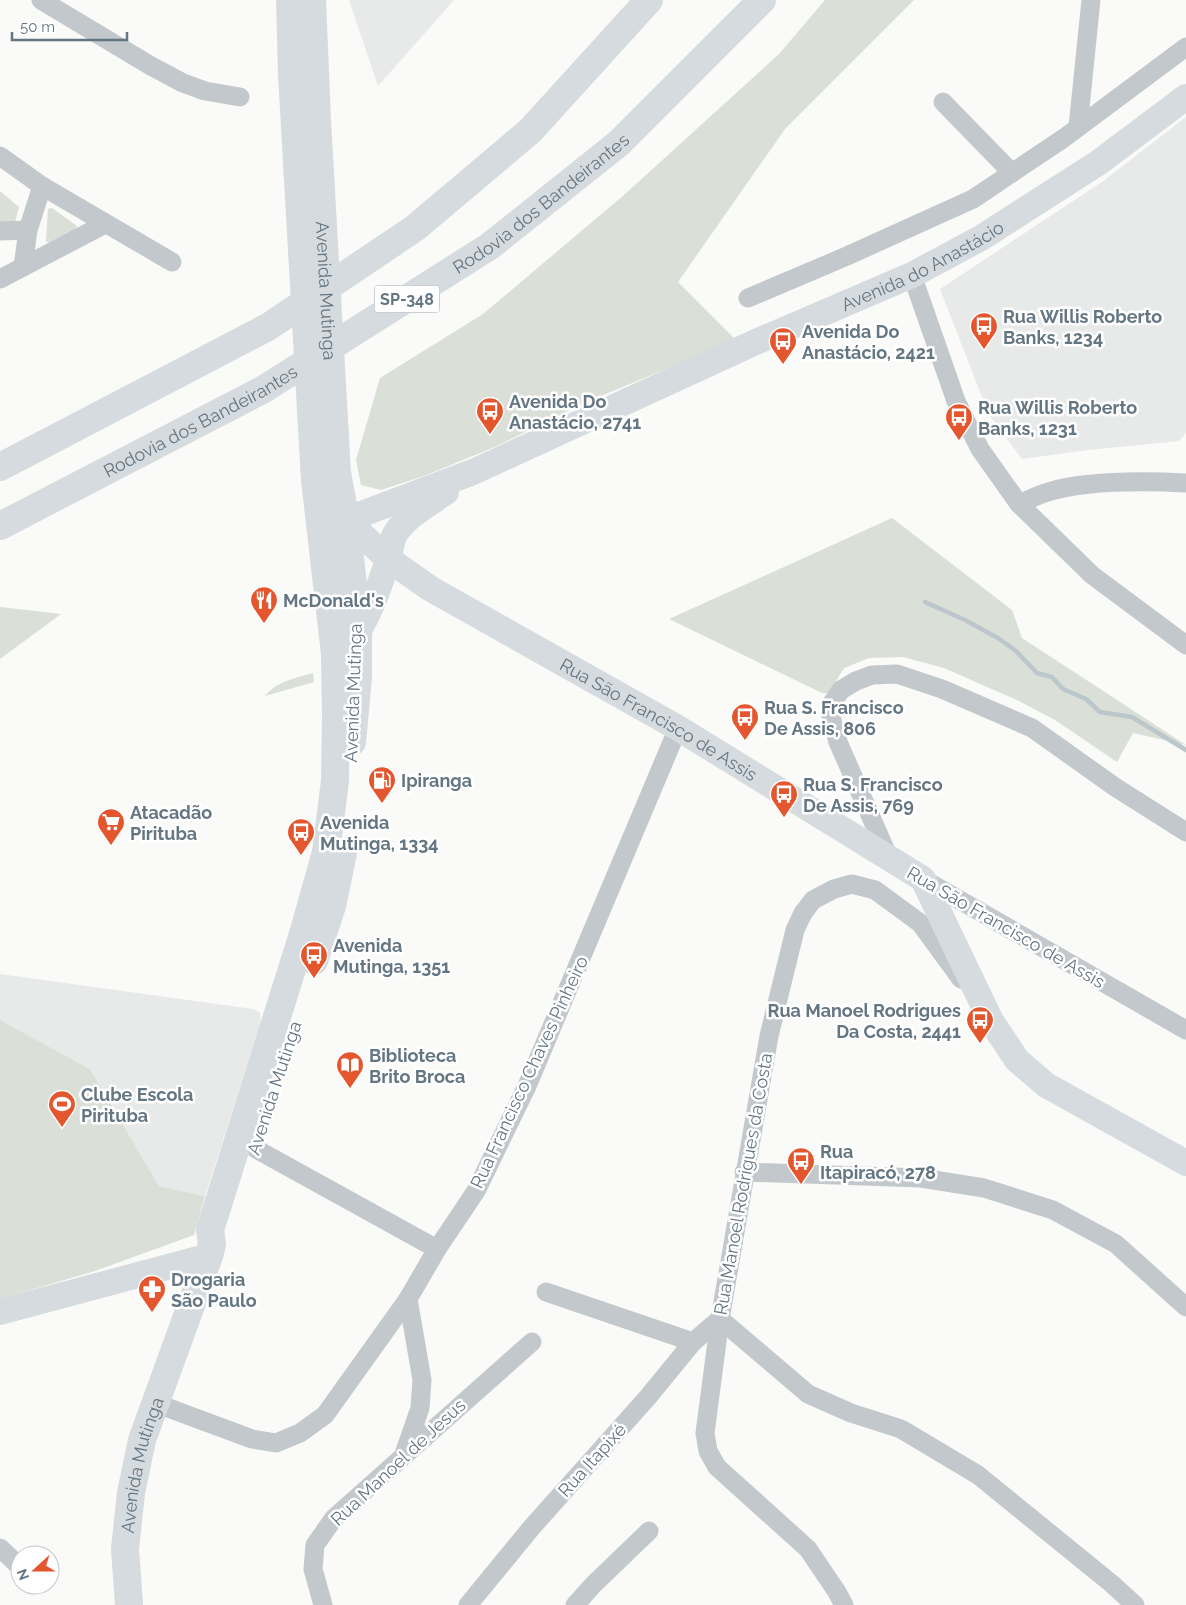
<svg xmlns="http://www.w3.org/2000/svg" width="1186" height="1605" font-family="Raleway,sans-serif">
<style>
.built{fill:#e8e9e9}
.green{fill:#dadfd7}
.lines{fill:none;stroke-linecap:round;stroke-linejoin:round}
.stream{stroke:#bbc7cb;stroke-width:4.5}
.street{stroke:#c3c8cc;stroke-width:19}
.secondary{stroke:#d6dbdf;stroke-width:26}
.primary{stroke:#d6dbdf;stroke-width:28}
.highway{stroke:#d6dbdf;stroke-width:28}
.labels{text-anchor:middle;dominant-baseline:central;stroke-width:5;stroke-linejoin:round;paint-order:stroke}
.shield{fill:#fff;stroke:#939fa8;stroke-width:1}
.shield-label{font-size:16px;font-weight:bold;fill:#657683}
.street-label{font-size:18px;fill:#657683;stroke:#fff}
.poi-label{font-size:18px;font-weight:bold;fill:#657683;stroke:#fff;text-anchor:start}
</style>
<rect width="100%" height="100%" fill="#fafaf8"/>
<!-- built -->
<g class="built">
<polygon points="349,0 454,0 378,86"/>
<polygon points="1186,117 1186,433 1179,441 1088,450 1022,459 989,415 940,289 1102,182"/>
<polygon points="0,974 253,1009 260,1013 261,1022 205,1196 159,1186 90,1069 0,1020"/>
</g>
<!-- green -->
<g class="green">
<polygon points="825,0 914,0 785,129 678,282 736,340 584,403 497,446 424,476 381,490 361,485 356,460 380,378 483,314 624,195 779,54"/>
<polygon points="0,191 19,207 15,222 0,223"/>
<polygon points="52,208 77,226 74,232 51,244 46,241 48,209"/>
<polygon points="892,518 1012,610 1022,638 1186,745 1133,733 1117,762 1055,720 1019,701 944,668 903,657 869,658 844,668 829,693 822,693 669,619"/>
<polygon points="0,607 61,614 0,659"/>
<path d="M 313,673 L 314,682 L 265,696 C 277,681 296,678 313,673 Z"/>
<polygon points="0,1020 90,1069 159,1186 205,1196 194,1235 95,1271 0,1299"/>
</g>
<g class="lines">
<!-- stream -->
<polyline class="stream" points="925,602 965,620 998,638 1016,651 1037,673 1052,677 1063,689 1086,699 1100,712 1132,717 1186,750"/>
<!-- street -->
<g class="street">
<polyline points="41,0 151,66 183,83 205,91 240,97"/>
<polyline points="943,102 1012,173"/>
<polyline points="1078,127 1091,0"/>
<polyline points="0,156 42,186 172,262"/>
<polyline points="0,231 28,230"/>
<polyline points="23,267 28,230 42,186"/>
<polyline points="912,275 956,401 980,449 1019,504 1092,575 1186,645"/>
<polyline points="0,279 105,224"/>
<polyline points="748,298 847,256 973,199 1064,138 1186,47"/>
<path d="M 1019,504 C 1028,500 1038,495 1048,492 C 1087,480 1145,481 1186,483"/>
<polyline points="889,858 838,742 831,717 832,703 841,690 856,681 872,675 897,674 942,689 1032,728 1115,787 1186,832"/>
<polyline points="923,879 1186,1030"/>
<polyline points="256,1149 437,1249"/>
<polyline points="744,1172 921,1178 984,1188 1053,1210 1116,1244 1186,1307"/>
<polyline points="546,1292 693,1342"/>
<polyline points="155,1403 252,1439 276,1443 300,1433 325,1415 408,1299 437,1249 476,1191 527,1086 678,728"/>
<polyline points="404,1454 420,1408 422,1380 408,1299"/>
<polyline points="0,1548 20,1567"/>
<polyline points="323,1605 313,1569 315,1545 334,1518 532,1342"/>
<polyline points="468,1605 532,1527 648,1397 693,1342 720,1319 808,1394 851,1413 901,1429 978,1475 1112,1584 1135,1605"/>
<polyline points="575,1605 593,1585 649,1531"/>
<polyline points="844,1605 837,1592 808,1549 717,1467 708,1451 705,1433 720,1319 769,1036 795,930 803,913 813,900 834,889 852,884 875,890 920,923 961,979"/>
</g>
<!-- secondary -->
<g class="secondary">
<path id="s1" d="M 346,520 L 388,559 L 431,589 L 678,728 L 923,879 L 991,1021 L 1017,1060 L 1046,1085 L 1186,1163"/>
<path id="s2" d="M 333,527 L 346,520 L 473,472 L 758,341 L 912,275 L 981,238 L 1098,163 L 1186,97"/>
<path d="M 358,632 C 371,610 380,585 388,560 C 391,552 391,541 395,534 C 406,516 429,504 446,492"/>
<polyline points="0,1312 209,1256"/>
</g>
<!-- primary -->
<g class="primary">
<path id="s3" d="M 312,0 L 317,120 L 337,473 L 346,520 L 358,632 L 358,678 L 352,742"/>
<polyline points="314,961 332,906 343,853"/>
<path id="s4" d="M 129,1605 L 125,1549 L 131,1493 L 142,1440 L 209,1256 L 212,1244 L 210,1230 L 303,934 L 326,852 L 335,781 L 336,716 L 335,654 L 315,480 L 292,74 L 290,0"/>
</g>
<!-- highway -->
<g class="highway">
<polyline points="0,467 268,327 415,228 530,131 649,0"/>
<path id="s5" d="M 0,526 L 264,389 L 490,246 L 619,143 L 762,0"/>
</g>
</g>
<!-- icons -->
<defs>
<g id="bus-pin" transform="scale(1.4375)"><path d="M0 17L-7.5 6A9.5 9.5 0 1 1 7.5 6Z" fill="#e4572e" stroke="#fff"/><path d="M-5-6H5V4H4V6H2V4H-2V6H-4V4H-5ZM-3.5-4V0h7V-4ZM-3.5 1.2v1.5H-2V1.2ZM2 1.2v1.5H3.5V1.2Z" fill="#fff"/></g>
<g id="restaurant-pin" transform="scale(1.4375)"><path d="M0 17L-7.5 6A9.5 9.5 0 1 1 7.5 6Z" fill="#e4572e" stroke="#fff"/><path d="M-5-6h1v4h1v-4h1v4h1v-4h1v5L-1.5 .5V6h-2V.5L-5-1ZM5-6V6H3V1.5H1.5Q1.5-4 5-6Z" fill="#fff"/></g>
<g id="fuel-pin" transform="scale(1.4375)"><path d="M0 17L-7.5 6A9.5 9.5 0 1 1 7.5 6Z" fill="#e4572e" stroke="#fff"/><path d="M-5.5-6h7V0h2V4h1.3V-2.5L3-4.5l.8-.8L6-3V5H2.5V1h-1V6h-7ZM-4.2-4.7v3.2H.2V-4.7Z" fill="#fff"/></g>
<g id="supermarket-pin" transform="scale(1.4375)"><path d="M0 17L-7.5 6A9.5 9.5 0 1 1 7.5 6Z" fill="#e4572e" stroke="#fff"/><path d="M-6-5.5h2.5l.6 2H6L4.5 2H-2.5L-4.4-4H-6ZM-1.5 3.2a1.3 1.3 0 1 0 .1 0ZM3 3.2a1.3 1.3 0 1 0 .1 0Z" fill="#fff"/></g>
<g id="library-pin" transform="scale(1.4375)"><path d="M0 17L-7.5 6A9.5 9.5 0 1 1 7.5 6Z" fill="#e4572e" stroke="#fff"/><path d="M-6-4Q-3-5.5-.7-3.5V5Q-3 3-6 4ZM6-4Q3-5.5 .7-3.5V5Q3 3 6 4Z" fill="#fff"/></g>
<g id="stadium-pin" transform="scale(1.4375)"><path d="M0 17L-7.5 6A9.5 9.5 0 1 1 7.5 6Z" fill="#e4572e" stroke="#fff"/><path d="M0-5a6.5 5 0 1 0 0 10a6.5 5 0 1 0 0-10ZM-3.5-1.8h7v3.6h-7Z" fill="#fff"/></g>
<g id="pharmacy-pin" transform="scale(1.4375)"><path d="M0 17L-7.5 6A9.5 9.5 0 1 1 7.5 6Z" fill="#e4572e" stroke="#fff"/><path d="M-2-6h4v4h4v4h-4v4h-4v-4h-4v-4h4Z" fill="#fff"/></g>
</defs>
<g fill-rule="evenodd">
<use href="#bus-pin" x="984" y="326"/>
<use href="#bus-pin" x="783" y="341"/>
<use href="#bus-pin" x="490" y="411"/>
<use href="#bus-pin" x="959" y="417"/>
<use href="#restaurant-pin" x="264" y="600"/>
<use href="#bus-pin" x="745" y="717"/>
<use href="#fuel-pin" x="382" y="780"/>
<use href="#bus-pin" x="784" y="794"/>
<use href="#supermarket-pin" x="111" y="822"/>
<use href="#bus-pin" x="301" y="832"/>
<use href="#bus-pin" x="314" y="955"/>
<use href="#bus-pin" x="980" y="1020"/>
<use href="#library-pin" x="350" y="1065"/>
<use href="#stadium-pin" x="62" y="1104"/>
<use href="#bus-pin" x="801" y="1161"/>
<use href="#pharmacy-pin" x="152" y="1289"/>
</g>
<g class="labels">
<!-- shield labels -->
<rect class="shield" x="374.5" y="285.5" width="65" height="27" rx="4"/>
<g class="shield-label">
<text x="407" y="299">SP-348</text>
</g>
<!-- street labels -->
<g class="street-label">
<text stroke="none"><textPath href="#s5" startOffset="631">Rodovia dos Bandeirantes</textPath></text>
<text stroke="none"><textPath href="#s2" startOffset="645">Avenida do Anastácio</textPath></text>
<text stroke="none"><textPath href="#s3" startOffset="291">Avenida Mutinga</textPath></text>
<text stroke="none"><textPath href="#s5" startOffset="226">Rodovia dos Bandeirantes</textPath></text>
<text transform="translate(353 693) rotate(-88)">Avenida Mutinga</text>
<text stroke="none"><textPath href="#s1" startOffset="372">Rua São Francisco de Assis</textPath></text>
<text transform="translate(1006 927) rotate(30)">Rua São Francisco de Assis</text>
<text transform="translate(529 1072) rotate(-65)">Rua Francisco Chaves Pinheiro</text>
<text transform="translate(274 1088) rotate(-72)">Avenida Mutinga</text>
<text transform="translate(743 1184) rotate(-80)">Rua Manoel Rodrigues da Costa</text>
<text transform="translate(592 1460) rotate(-48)">Rua Itapixé</text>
<text transform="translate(398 1462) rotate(-43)">Rua Manoel de Jesus</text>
<text stroke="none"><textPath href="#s4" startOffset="142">Avenida Mutinga</textPath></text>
</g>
<!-- poi labels -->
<g class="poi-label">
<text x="1003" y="316">Rua Willis Roberto<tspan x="1003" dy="21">Banks, 1234</tspan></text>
<text x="802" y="331">Avenida Do<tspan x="802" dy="21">Anastácio, 2421</tspan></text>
<text x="509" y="401">Avenida Do<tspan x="509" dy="21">Anastácio, 2741</tspan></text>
<text x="978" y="407">Rua Willis Roberto<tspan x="978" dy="21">Banks, 1231</tspan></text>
<text x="283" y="600">McDonald's</text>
<text x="764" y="707">Rua S. Francisco<tspan x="764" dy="21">De Assis, 806</tspan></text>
<text x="401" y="780">Ipiranga</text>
<text x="803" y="784">Rua S. Francisco<tspan x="803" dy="21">De Assis, 769</tspan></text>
<text x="130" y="812">Atacadão<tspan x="130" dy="21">Pirituba</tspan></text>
<text x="320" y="822">Avenida<tspan x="320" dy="21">Mutinga, 1334</tspan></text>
<text x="333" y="945">Avenida<tspan x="333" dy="21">Mutinga, 1351</tspan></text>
<text x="961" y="1010" text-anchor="end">Rua Manoel Rodrigues<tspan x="961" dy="21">Da Costa, 2441</tspan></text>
<text x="369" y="1055">Biblioteca<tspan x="369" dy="21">Brito Broca</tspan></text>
<text x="81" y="1094">Clube Escola<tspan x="81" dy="21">Pirituba</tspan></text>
<text x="820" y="1151">Rua<tspan x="820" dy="21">Itapiracó, 278</tspan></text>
<text x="171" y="1279">Drogaria<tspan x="171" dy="21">São Paulo</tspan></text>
</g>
</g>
<!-- north arrow -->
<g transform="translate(35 1570) rotate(249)"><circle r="24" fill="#ffffff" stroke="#c1c8cd"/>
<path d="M0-4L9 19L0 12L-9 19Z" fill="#e4572e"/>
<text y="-8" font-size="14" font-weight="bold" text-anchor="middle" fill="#657683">N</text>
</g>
<!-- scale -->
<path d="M12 32v8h115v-8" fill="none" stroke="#657683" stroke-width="2.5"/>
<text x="20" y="32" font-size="15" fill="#657683" stroke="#ffffff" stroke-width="4" paint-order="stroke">50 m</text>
</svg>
